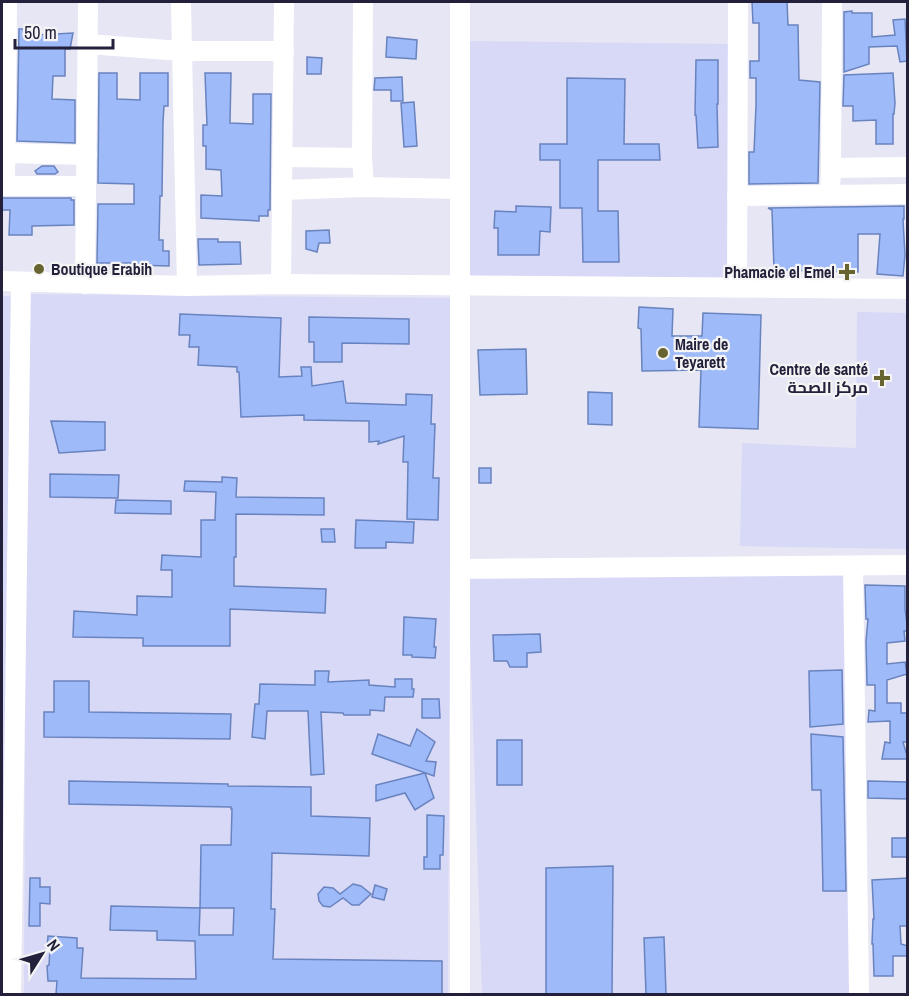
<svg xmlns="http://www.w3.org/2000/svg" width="909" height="996" font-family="'Archivo Narrow',Cairo,sans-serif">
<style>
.built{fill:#d8d8f7}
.building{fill:#9ebaf9;stroke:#6983bf;stroke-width:1.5}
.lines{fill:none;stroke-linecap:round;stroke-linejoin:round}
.minor{stroke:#fff;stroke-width:20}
.poi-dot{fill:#676431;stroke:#f4f4f4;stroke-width:2}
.labels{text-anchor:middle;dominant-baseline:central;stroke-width:4.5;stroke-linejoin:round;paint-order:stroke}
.poi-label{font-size:16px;font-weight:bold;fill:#22203a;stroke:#f4f4f4;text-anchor:start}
</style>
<rect width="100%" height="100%" fill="#e6e6f4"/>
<!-- built -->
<g class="built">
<polygon points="467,41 734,44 734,283 467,280"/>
<polygon points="27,294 451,298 448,994 24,994"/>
<polygon points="2,296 13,296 2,994"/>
<polygon points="857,312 907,313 907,549 740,546 742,443 856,448"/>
<polygon points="848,572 855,994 482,994 468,576"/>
</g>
<!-- building -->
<g class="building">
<polygon points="752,2 787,2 788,25 798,25 799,80 820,82 818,183 749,184 749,152 754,152 756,105 756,78 750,78 750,61 759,61 759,23 753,23"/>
<polygon points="852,11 852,13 872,13 872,37 895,35 893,20 905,19 907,61 900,62 897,46 869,47 869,64 844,72 844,12"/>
<polygon points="19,29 38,29 37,35 73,33 70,49 65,49 65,76 53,76 52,99 75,100 75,143 17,141"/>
<polygon points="387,37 417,40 416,59 386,57"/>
<polygon points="307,57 322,58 321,74 307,74"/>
<polygon points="696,60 718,60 718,104 717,104 718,147 698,148 696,115 695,115"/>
<polygon points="99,73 117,73 117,99 140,100 140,73 168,73 168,106 164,106 163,122 162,196 160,196 159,240 163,240 163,251 169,251 169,266 133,265 133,263 97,263 98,204 134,204 134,184 98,183"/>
<polygon points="205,73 231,73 230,123 253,124 253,94 271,94 270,210 268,210 268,216 259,216 259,221 201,218 201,195 222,196 221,170 206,169 206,146 203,146 203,125 207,125"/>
<polygon points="893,73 895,103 894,114 893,114 893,144 876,144 876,120 853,121 853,106 843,106 844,75"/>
<polygon points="402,77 403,101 391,101 391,90 374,90 375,78"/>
<polygon points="567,78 625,79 624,144 659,144 660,160 598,160 598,211 618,211 619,262 583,262 582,208 560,208 560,160 540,160 540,144 567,144"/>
<polygon points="414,102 417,146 404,147 401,103"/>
<polygon points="42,166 54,166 58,172 55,174 37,174 35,171"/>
<polygon points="2,198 71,198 71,200 74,200 74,225 32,226 32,235 9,235 10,210 2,210"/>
<polygon points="516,206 551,207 550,232 540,231 539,255 498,255 498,228 494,228 495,211 516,212"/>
<polygon points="904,206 904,219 903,219 905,255 903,276 877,274 880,234 858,234 858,272 774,270 772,210 768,208"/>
<polygon points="329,230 330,243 319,243 317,252 306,249 306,231"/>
<polygon points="198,239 218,239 218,242 240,242 241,264 199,265"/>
<polygon points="639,307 673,309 672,336 702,336 703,313 761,315 758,429 699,427 701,370 642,371 641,329 638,328"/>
<polygon points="180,314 281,318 279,377 302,376 301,367 311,367 312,386 343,381 346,403 406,405 406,394 432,395 431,424 435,424 433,478 439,478 438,520 407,519 408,462 403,462 404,436 378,444 379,441 369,442 369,421 304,420 304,415 241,417 239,372 237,372 237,367 198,365 199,347 189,347 190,335 179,335"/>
<polygon points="309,317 409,319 409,344 342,343 342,362 314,362 314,342 309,342"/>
<polygon points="526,349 527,394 480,395 478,350"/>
<polygon points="588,392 612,393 612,425 588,424"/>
<polygon points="51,421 105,422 105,450 59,453"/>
<rect x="479" y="468" width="12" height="15"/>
<polygon points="50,474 119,475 118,498 50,497"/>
<polygon points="222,477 237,478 236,497 324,498 324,515 236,514 236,557 234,557 234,586 326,589 325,613 230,609 230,646 143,646 143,638 73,637 74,611 137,615 137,596 172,597 172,570 161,570 162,555 201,557 201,520 215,520 216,492 184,491 185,481 222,482"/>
<polygon points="116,500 171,501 171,514 115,513"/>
<polygon points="356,520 414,522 413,543 386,542 386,548 355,548"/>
<polygon points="321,529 334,529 335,542 322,542"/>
<polygon points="865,585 905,586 905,609 908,631 904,631 905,641 887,643 887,664 905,662 907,674 887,680 887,703 901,703 901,713 907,713 908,742 903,742 908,759 882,759 885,742 890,743 890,721 868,722 869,710 875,711 875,685 867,685 866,641 868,619 866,619"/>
<polygon points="404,617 436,619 434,647 436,647 435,658 412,657 412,655 403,655"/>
<polygon points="540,634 541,652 527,653 527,667 510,667 507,661 494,661 493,635"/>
<polygon points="842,670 843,724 810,727 809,671"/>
<polygon points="315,671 329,671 328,682 369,680 369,685 395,687 395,679 412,679 412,689 414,689 413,697 385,697 384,711 370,710 370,715 344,715 343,713 321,712 324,774 311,775 308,711 267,711 265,739 252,737 255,704 259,704 260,684 315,685"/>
<polygon points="54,681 89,681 89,712 231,714 230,739 44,737 44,712 54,712"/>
<polygon points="422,699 439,699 440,718 422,718"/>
<polygon points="417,729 435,742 426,761 436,762 434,776 372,754 378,734 410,746"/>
<polygon points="811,734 843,737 846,891 823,891 821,790 812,790"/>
<rect x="497" y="740" width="25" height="45"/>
<polygon points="425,773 434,798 415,810 405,793 376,801 376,785"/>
<polygon points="69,781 228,784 228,786 311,787 311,816 370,818 369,856 272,853 271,909 275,909 273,959 442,961 442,994 56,994 57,981 48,981 47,966 49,965 50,948 47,948 48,936 77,938 77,948 83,948 81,978 196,979 195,941 157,940 157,931 110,930 111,906 200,908 199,935 233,935 234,908 200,908 201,845 231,845 232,809 231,809 231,807 69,804"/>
<polygon points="868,781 908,782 908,799 868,798"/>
<polygon points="427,815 444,816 443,855 440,855 440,869 424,869 424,857 427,857"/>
<rect x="892" y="838" width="16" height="19"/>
<polygon points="613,866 612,994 546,994 546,868"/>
<polygon points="30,878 40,878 40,887 50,887 50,904 40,903 40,926 29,926"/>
<polygon points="908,878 908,926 900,926 901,944 908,946 908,956 893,956 893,976 874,976 873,944 872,944 873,919 874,919 872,880"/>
<polygon points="353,884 361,886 371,894 359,905 352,905 343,898 330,907 323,906 319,901 318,894 324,887 333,888 340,894"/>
<polygon points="375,885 387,889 384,900 372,897"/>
<polygon points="664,937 666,994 646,994 644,938"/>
</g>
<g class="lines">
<!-- minor -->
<g class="minor">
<polyline points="181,2 187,286"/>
<polyline points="363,2 362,158 364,187"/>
<polyline points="88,44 181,51 284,51"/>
<polyline points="6,153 87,155"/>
<polyline points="283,157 362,158"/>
<polyline points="831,168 908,167"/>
<polyline points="2,186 86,186"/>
<polyline points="5,186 7,2"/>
<polyline points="283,190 364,187 460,189"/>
<polyline points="830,194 831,168 832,2"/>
<polyline points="737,196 908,194"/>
<polyline points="2,281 187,286 281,284 908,289"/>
<polyline points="85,284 88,2"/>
<polyline points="281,284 284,2"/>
<polyline points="737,287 738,2"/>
<polyline points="853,566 859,994"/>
<polyline points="460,569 908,565"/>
<polyline points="11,994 21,282"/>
<polyline points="460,994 460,2"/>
</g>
</g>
<!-- markers -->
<g class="poi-dot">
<circle cx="39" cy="269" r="6"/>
<path d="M844 263h6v6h6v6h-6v6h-6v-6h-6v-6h6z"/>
<circle cx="663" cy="353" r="6"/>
<path d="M879 369h6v6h6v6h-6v6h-6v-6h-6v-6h6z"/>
</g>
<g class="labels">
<!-- poi labels -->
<g class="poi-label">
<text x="51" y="269">Boutique Erabih</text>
<text x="835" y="272" text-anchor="end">Phamacie el Emel</text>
<text x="675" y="344">Maire de<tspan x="675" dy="18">Teyarett</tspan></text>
<text x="868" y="369" text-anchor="end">Centre de santé<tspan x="868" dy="18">مركز الصحة</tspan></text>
</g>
</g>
<!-- border -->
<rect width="909" height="996" fill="none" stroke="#22203a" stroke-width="6"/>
<!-- north arrow -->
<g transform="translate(42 954) rotate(53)" stroke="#f4f4f4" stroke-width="4.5" paint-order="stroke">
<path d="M0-4.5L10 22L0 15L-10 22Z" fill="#22203a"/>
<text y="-9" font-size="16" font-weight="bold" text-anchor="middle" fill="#22203a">N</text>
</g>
<!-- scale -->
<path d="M15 39v9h98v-9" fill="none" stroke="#22203a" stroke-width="3"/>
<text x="24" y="39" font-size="18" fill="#22203a" stroke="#f4f4f4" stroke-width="4.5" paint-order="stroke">50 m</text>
</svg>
